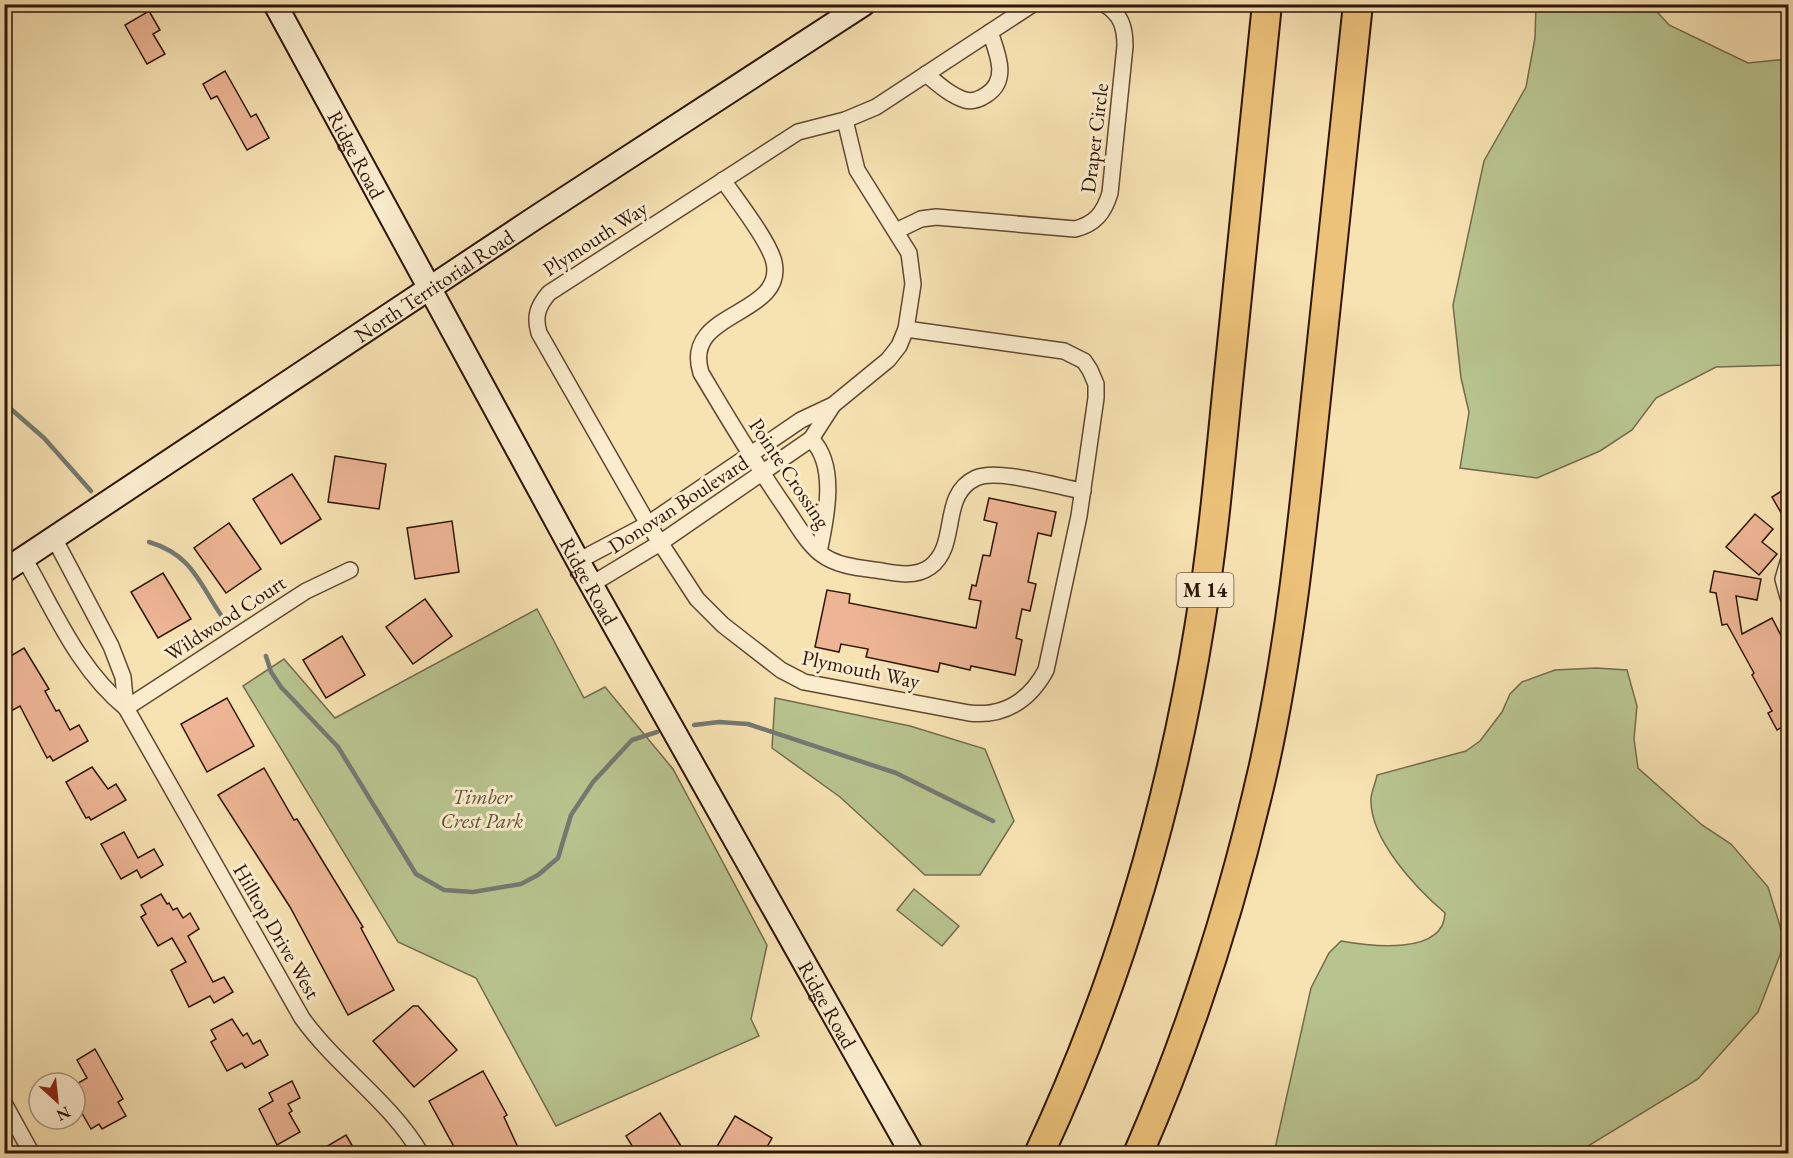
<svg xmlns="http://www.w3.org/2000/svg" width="1793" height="1158" font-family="'EB Garamond',serif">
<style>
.green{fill:#b8c48f;stroke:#736c4c;stroke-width:1.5}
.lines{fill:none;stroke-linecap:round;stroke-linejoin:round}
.stream{stroke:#747972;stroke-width:4.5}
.building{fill:#edb595;stroke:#2e1508;stroke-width:1.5}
.street-casing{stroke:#604832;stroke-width:18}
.secondary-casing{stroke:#2e1508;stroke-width:26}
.highway-casing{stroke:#2e1508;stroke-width:32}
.street{stroke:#faeccd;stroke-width:15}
.secondary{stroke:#faeccd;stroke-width:22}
.highway{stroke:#ecc179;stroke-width:28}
.labels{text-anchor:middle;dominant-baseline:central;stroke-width:6;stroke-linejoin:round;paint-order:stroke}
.shield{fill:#faeccd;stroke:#6b5643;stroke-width:1.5}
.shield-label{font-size:20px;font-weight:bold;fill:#2e1508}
.street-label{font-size:21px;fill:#2e1508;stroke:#faeccd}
.park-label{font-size:21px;font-style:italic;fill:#5e5237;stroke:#faeccd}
</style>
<rect width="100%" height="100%" fill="#f7e2b2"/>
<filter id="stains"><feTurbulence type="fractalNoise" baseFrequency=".00333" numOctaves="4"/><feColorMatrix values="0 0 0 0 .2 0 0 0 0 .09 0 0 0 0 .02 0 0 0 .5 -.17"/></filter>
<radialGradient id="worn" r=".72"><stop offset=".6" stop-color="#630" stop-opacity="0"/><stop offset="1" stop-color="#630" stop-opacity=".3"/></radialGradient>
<!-- green -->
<g class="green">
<polygon points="1536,5 1651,5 1669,25 1748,63 1788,59 1788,365 1716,367 1656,398 1632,430 1600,451 1537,478 1460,468 1469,412 1461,378 1453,305 1484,161 1526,87 1535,38"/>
<polygon points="537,609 584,698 605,687 673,769 767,945 751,1019 759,1036 556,1126 476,978 398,942 243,686 284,659 335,718"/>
<path d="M 1596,668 L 1627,670 L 1637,706 L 1634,739 L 1638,768 L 1702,825 L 1731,844 L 1768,887 L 1785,942 L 1758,1012 L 1698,1079 L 1583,1149 L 1580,1153 L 1274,1153 L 1311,988 L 1329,953 L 1341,941 C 1369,946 1444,956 1445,913 C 1416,888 1369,839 1371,798 C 1372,790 1376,782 1377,775 L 1466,751 L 1480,741 L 1502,712 L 1510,694 L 1522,682 L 1555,670 Z"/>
<polygon points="775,698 910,726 985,749 1014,821 980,875 925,875 840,797 772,748"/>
<polygon points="914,889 959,926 942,946 897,910"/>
</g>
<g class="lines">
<!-- stream -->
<g class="stream">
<polyline points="4,403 44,438 91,491"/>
<path d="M 149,542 C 192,555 198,581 221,615"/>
<polyline points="266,656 271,672 281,687 338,747 416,874 444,890 473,892 521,884 538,875 558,858 571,815 593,782 632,740 657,732"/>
<polyline points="694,725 719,722 748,724 896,773 993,821"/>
</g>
</g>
<!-- building -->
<g class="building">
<polygon points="149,11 160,30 153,34 165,54 147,64 125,25"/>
<polygon points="225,71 251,117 256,114 269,138 247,150 217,96 211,99 203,84"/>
<polygon points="335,456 386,464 379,509 328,502"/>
<polygon points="292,474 321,519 281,544 253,499"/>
<polygon points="1788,487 1788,525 1772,497"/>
<polygon points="989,498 1056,512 1051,536 1038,533 1028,582 1036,584 1030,611 1022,609 1016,638 1022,640 1015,675 971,666 970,670 940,663 938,672 866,657 868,649 841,644 839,652 815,647 827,590 850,594 849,603 976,628 981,601 969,599 972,585 976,586 983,555 990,556 997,523 984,520"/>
<polygon points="1755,514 1773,529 1762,542 1777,554 1759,575 1726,547"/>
<polygon points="452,521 459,572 415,579 407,528"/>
<polygon points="229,523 261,569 226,593 194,548"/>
<polygon points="1714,571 1761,579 1757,600 1736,596 1742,634 1772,618 1788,649 1788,724 1777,730 1768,713 1772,711 1752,675 1754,673 1727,624 1722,625 1716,593 1710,592"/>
<polygon points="163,573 191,619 158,638 131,592"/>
<polygon points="425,599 452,636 413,664 386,627"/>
<polygon points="342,636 365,675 326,698 303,660"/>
<polygon points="24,648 49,689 45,691 56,711 59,710 70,730 79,725 88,741 53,761 50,756 47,758 20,706 11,711 4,701 4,660"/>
<polygon points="227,698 254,746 207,772 181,724"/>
<polygon points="92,767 108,789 116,784 126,800 91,820 89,817 86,818 66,782"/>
<polygon points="264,768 294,820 297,819 363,927 361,928 394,990 348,1015 290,907 218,795"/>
<polygon points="124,832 138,858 154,849 163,865 141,878 137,870 121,879 101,844"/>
<polygon points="161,894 167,904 169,903 173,910 177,908 183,918 190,913 199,929 188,936 213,982 224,977 233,992 214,1003 210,996 189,1007 171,970 186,962 172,938 158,946 141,917 146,914 141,905"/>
<polygon points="413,1006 418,1006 457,1050 414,1087 373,1041"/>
<polygon points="232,1019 243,1036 247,1033 253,1044 260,1040 268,1055 245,1068 242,1063 227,1071 211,1042 216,1039 211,1030"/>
<polygon points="95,1049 123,1099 118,1102 126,1116 102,1129 99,1124 91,1129 75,1101 75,1085 87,1078 77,1060"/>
<polygon points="483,1071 507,1115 504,1117 521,1154 458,1154 429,1101"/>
<polygon points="292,1081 300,1098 288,1104 292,1111 289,1113 300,1132 277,1145 259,1109 273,1101 269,1093"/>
<polygon points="660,1113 686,1154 637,1154 626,1136"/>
<polygon points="735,1116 772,1138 763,1154 726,1154 716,1148"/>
<polygon points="346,1135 357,1154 314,1154"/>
</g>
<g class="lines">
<!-- street casing -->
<g class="street-casing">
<g id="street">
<path d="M 926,74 C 938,84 950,95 965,100 C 972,102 980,99 986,95 C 1010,80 997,53 990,32"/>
<path d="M 723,180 C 736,199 769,241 774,262 C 786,317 681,310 701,373 C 728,418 755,464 785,507 C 796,523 806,542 821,554 C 838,567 862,568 882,571 C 898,574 916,577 930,567 C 960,545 939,495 976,478 C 998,468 1058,487 1083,491"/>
<path d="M 896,231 L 921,219 L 936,217 L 1075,229 C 1095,224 1104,213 1110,193 L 1125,46 C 1125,27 1121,14 1104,4"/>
<path d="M 906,329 L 1064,351 L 1084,361 L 1090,370 L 1096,384 L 1096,398 L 1079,516 L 1046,670 C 1030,700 1004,717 969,713 L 804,682 L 781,670 L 723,625 L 697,599 L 648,524 L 539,333 C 534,316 538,306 549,293 L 798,132 L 845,120 L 876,107 L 1033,4"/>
<path d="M 811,439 C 838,465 826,519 819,552"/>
<polyline points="54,538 111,646 123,677 126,708"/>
<path d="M 24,558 C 54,610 78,669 126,708 L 302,1018 C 337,1067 390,1101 421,1154"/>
<polyline points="578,561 648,524 801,420 833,405 888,360 899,346 906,329 913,284 909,253 857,170 845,120"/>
<polyline points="1788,562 1783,579 1788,597"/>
<polyline points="592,584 660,543 811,439 833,405"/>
<polyline points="126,708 306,591 350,570"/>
<polyline points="4,1103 32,1154"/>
</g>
</g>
<!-- secondary casing -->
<g class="secondary-casing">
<g id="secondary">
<path id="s1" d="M 275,4 L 578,561 L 912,1154"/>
<path id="s2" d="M 4,571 L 535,218 L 864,4"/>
</g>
</g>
<!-- highway casing -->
<g class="highway-casing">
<g id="highway">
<path d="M 1039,1154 C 1117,987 1171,805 1200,623 C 1214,537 1221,450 1230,364 C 1243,244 1255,124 1267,4"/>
<path d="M 1138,1154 C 1193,1028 1235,895 1265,761 C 1291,641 1303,520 1316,398 C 1330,267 1345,136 1358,4"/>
</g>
</g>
<!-- street -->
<use href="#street" class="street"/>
<!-- secondary -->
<use href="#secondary" class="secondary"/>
<!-- highway -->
<use href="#highway" class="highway"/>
</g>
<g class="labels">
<!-- shield labels -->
<rect class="shield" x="1176.5" y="573" width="57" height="34" rx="4.5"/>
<g class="shield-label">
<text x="1205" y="590">M 14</text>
</g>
<!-- street labels -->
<g class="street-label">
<text transform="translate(1094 138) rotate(-83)">Draper Circle</text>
<text stroke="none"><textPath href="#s1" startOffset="171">Ridge Road</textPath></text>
<text transform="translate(595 238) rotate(-33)">Plymouth Way</text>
<text stroke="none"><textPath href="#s2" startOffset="516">North Territorial Road</textPath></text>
<text transform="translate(790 473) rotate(56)">Pointe Crossing</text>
<text transform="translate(678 504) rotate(-33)">Donovan Boulevard</text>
<text stroke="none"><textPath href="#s1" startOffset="657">Ridge Road</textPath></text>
<text transform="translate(225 618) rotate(-33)">Wildwood Court</text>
<text transform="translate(861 669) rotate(12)">Plymouth Way</text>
<text transform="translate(277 931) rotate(60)">Hilltop Drive West</text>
<text stroke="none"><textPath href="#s1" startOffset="1143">Ridge Road</textPath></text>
</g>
<!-- park labels -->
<g class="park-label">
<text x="482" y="796">Timber<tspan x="482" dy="24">Crest Park</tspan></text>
</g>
</g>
<!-- margin -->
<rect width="1793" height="1158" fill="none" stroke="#f7e2b2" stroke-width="24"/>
<rect x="6" y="6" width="1781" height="1146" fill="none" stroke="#2e1508" stroke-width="3"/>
<rect x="12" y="12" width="1769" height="1134" fill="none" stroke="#2e1508" stroke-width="1.5"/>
<!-- north arrow -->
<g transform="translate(57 1101) rotate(153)"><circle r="28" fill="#faeccd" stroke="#a8967e" stroke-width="1.5"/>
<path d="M0-4.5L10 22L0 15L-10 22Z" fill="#8f2418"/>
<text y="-9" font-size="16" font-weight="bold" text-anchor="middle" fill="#2e1508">N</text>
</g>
<rect width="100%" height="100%" filter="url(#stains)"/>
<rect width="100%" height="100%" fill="url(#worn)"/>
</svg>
